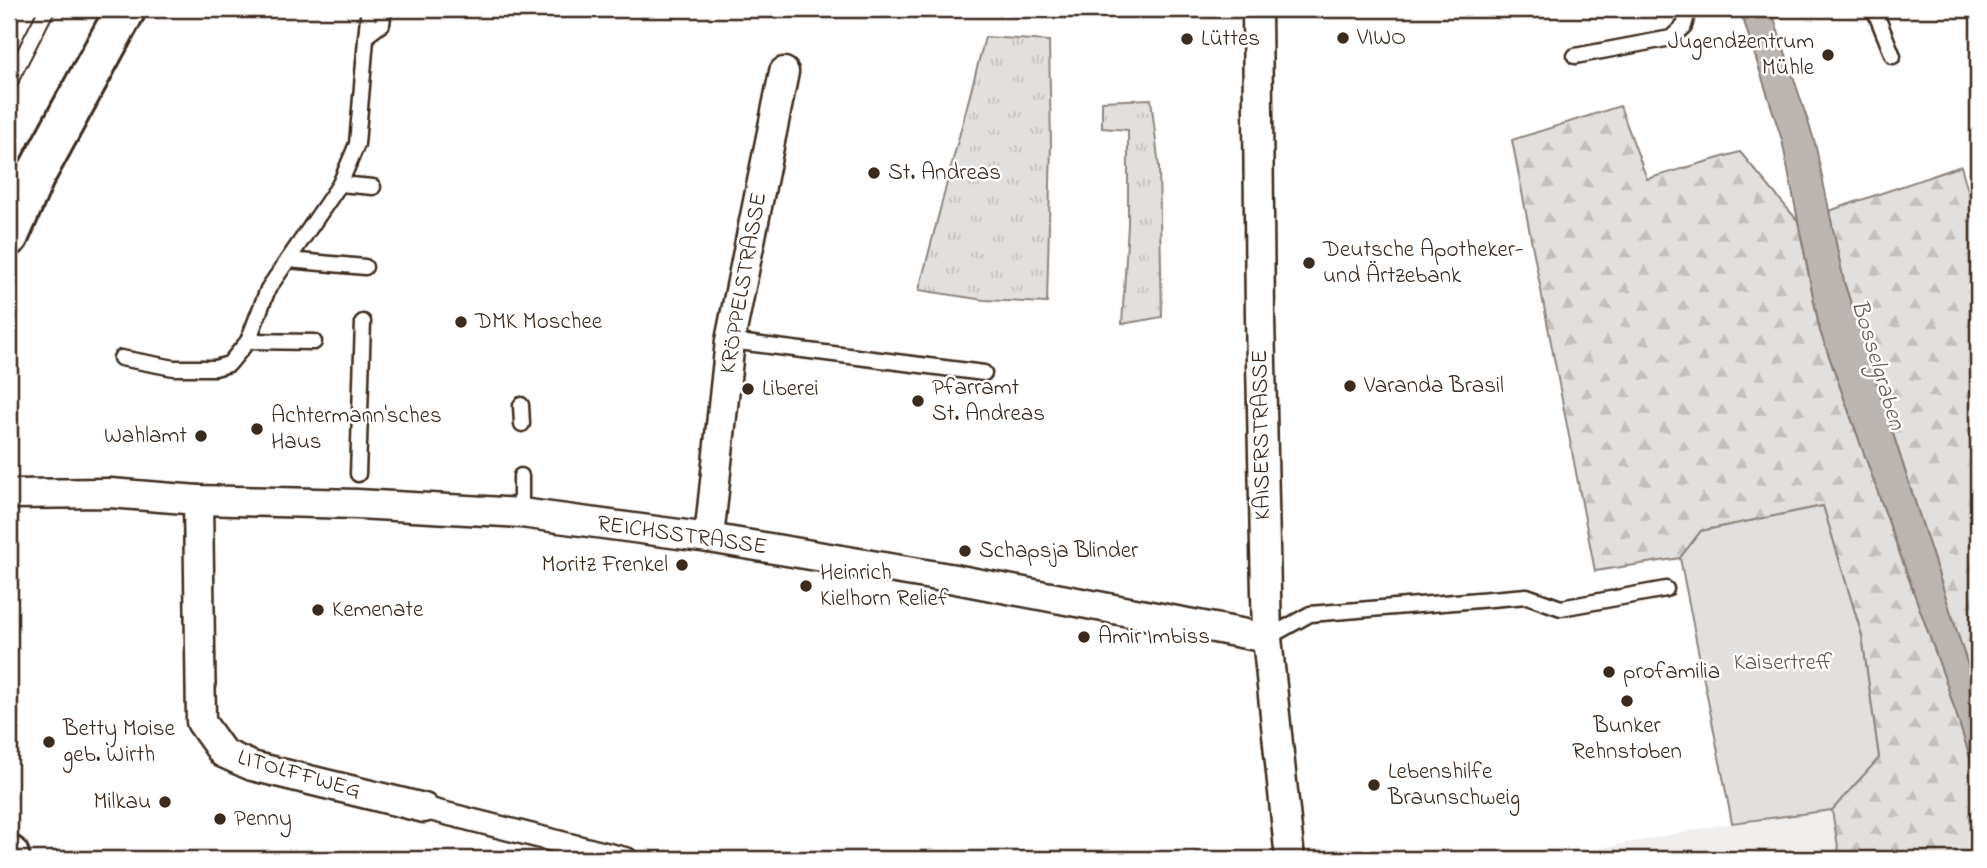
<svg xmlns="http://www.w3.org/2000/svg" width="1987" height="868" font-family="'Indie Flower',sans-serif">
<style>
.built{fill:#f1efee}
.grass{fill:url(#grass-tufts);stroke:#8e857e;stroke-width:2}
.forest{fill:url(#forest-firs);stroke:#8e857e;stroke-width:2}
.green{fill:#e2e0de;stroke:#8e857e;stroke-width:2}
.water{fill:#bcb6b3;stroke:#887e77;stroke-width:2}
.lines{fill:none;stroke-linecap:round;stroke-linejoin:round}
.service-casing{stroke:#3b2a1e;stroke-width:19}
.pedestrian-casing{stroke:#3b2a1e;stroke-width:26}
.minor-casing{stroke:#3b2a1e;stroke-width:33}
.secondary-casing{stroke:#3b2a1e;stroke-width:44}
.service{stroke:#fff;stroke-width:14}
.pedestrian{stroke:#fff;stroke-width:21}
.minor{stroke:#fff;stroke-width:28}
.secondary{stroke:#fff;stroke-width:38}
.tram{stroke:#3b2a1e;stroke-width:2}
.poi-dot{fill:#3b2a1e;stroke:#fff;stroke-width:2.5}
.labels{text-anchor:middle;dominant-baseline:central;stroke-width:5;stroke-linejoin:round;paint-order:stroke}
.poi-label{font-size:23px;fill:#3b2a1e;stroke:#fff;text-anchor:start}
.street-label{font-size:23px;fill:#3b2a1e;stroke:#fff}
.park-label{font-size:23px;fill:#65584e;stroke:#fff}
.water-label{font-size:24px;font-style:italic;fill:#685b52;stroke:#fff}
</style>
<defs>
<pattern id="grass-tufts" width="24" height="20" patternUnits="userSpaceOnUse" patternTransform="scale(1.75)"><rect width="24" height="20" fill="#e2e0de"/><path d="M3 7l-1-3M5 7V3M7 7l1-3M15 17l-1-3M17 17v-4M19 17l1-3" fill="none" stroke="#c3c0be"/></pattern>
<pattern id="forest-firs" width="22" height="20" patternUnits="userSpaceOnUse" patternTransform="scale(1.75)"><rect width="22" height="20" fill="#e2e0de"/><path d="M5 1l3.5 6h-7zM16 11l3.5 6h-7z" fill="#c3c0be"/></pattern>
</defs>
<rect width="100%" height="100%" fill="#fff"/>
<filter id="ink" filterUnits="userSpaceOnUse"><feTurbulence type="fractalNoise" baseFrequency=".0143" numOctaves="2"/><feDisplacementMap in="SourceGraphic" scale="14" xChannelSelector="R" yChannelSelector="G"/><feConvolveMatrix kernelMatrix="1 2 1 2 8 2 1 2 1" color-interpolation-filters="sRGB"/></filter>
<g filter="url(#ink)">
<!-- built -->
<polygon class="built" points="1832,810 1840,859 1544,859 1732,823"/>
<!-- grass -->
<g class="grass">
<polygon points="985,37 1049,41 1051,145 1047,303 984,300 919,290"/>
<polygon points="1151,99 1159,167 1162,317 1122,324 1128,224 1128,130 1102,128 1102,101"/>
</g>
<!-- forest -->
<g class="forest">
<polygon points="1620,106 1647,179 1740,152 1798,221 1820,331 1946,682 1978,782 1978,859 1840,859 1832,810 1879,758 1862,636 1823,506 1701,531 1680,558 1595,571 1512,140"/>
<polygon points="1961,166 1978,226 1978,697 1844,282 1829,211"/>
</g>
<!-- green -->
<polygon class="green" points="1823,506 1862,636 1879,758 1832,810 1732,823 1680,558 1701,531"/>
<!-- water -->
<polygon class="water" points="1740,9 1771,9 1815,143 1844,282 1978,697 1978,782 1946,682 1820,331 1782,140"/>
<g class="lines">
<!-- service casing -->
<g class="service-casing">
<g id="service">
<polyline points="1874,9 1893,56"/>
<polyline points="366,36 382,24 384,9"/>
<polyline points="1575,56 1671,38 1684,26 1689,9"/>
<polyline points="340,184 373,187"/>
<polyline points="288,260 365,267"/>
<polyline points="248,341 314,342"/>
<polyline points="730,341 984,373"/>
<polyline points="121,358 174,368 215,368 229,364 248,341 268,289 340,184 357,144 368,16 373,9"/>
<polyline points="521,405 522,424"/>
<polyline points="358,474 363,322"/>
<polyline points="521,513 521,476"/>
<polyline points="1267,638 1310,614 1527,596 1561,608 1666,589"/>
</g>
</g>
<!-- pedestrian casing -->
<g class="pedestrian-casing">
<polyline id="pedestrian" points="424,808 627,859"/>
</g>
<!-- minor casing -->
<g class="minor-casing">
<g id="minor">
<polyline points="1257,9 1260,317 1267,638 1290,859"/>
<polyline points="9,494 110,493 198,500 357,504 521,513 709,538 955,579 1267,638"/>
<polyline points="198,500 201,722 223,753 252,766 424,808"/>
<polyline points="709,538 730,341 784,72"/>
</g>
</g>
<!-- secondary casing -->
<g class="secondary-casing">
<g id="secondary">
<polyline points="9,236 34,178 126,9"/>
<polyline points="9,855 10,859"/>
</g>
</g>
<!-- service -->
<use href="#service" class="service"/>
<!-- pedestrian -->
<use href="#pedestrian" class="pedestrian"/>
<!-- minor -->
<use href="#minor" class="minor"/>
<!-- secondary -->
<use href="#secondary" class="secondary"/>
<!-- tram -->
<g class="tram">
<polyline points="9,66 38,9"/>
<polyline points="9,109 20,79 56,9"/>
</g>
</g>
</g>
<!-- markers -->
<g class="poi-dot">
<circle cx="1343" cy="38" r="7"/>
<circle cx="1187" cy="39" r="7"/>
<circle cx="1828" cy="55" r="7"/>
<circle cx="874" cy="173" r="7"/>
<circle cx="1309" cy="263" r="7"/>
<circle cx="461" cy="322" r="7"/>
<circle cx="1350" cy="386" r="7"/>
<circle cx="748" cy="389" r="7"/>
<circle cx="918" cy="401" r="7"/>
<circle cx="257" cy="429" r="7"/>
<circle cx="201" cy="436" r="7"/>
<circle cx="965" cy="551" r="7"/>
<circle cx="682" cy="565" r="7"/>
<circle cx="806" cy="586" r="7"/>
<circle cx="318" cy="610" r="7"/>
<circle cx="1084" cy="637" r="7"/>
<circle cx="1609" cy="672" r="7"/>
<circle cx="1627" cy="701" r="7"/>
<circle cx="49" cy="742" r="7"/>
<circle cx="1374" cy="785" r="7"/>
<circle cx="165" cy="802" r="7"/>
<circle cx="220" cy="819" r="7"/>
</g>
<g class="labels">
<!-- poi labels -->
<g class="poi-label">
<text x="1357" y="38">VIWO</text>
<text x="1201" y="39">Lüttes</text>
<text x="1814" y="42" text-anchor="end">Jugendzentrum<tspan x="1814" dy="26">Mühle</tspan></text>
<text x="888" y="173">St. Andreas</text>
<text x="1323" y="250">Deutsche Apotheker-<tspan x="1323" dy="26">und Ärtzebank</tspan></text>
<text x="475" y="322">DMK Moschee</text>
<text x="1364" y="386">Varanda Brasil</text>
<text x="932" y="388">Pfarramt<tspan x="932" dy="26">St. Andreas</tspan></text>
<text x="762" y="389">Liberei</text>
<text x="271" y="416">Achtermann'sches<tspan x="271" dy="26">Haus</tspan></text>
<text x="187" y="436" text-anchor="end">Wahlamt</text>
<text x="979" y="551">Schapsja Blinder</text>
<text x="668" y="565" text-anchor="end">Moritz Frenkel</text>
<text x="820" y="573">Heinrich<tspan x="820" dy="26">Kielhorn Relief</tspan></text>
<text x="332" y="610">Kemenate</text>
<text x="1098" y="637">Amir Imbiss</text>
<text x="1623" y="672">profamilia</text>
<text x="1627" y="726" text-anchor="middle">Bunker<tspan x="1627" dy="26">Rehnstoben</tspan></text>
<text x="63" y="729">Betty Moise<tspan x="63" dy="26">geb. Wirth</tspan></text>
<text x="1388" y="772">Lebenshilfe<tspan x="1388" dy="26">Braunschweig</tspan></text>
<text x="151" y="802" text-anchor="end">Milkau</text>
<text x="234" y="819">Penny</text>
</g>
<!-- street labels -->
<g class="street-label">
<text transform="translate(744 283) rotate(-80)">KRÖPPELSTRASSE</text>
<text transform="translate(1262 435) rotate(-91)">KAISERSTRASSE</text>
<text transform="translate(682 536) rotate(8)">REICHSSTRASSE</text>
<text transform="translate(299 775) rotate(16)">LITOLFFWEG</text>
</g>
<!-- park labels -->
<g class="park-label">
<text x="1783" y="663">Kaisertreff</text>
</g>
<!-- water labels -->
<g class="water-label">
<text transform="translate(1877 365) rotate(73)">Bosselgraben</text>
</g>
</g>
<!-- margin -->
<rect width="1987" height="868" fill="none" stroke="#fff" stroke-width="35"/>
<rect x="18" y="18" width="1952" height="833" fill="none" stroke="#3b2a1e" stroke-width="2.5" filter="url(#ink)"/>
</svg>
